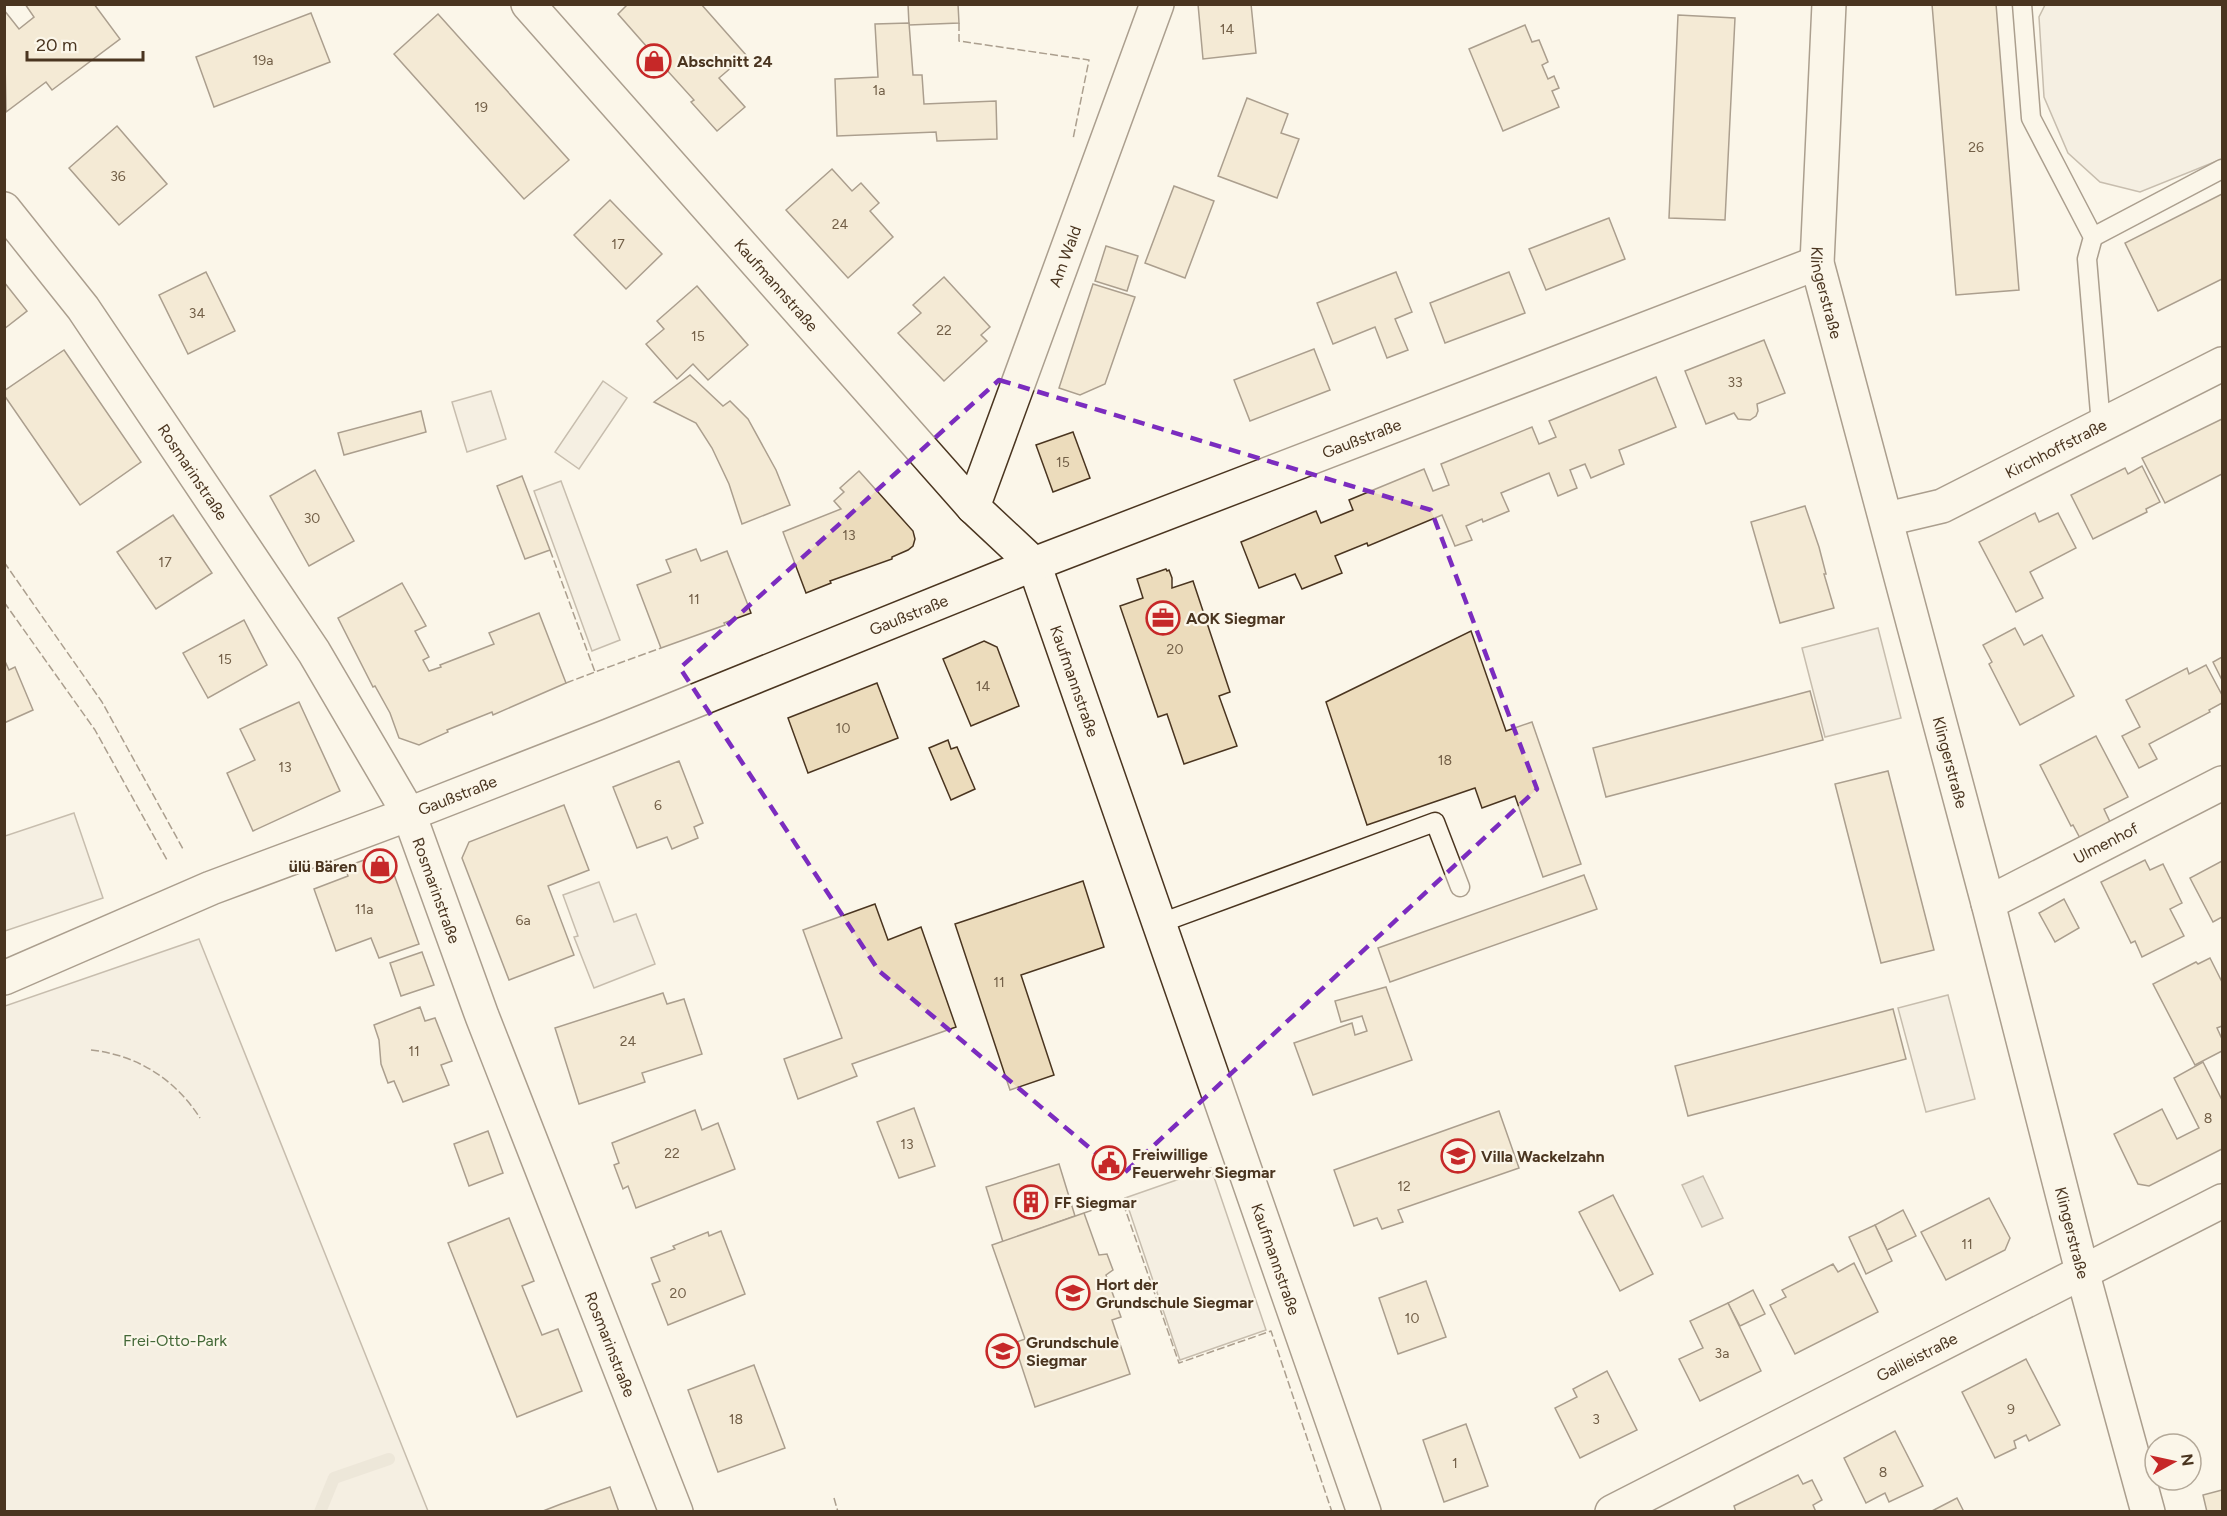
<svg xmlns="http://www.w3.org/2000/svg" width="2227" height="1516" font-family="Figtree,sans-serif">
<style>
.green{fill:#ede6d9;stroke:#887966;stroke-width:1.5}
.parking{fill:#ede7d9;stroke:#887966;stroke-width:1.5}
.water{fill:#dcd4c6;stroke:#887966;stroke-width:1.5}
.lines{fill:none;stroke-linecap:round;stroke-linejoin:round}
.stream{stroke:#dcd4c6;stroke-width:12}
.building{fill:#ecdcbc;stroke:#4a3520;stroke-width:1.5}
.lane-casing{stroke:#4a3520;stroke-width:21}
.street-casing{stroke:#4a3520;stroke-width:36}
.lane{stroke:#fbf6e9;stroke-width:18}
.street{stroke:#fbf6e9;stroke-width:33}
.fence{stroke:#4a3520;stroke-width:1.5;stroke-dasharray:8 3;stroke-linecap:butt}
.marked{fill:none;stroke:#7b2cbf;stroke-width:4.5;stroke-dasharray:12 8;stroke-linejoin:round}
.labels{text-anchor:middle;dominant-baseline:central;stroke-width:4.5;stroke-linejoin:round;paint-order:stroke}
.number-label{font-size:14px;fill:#725f47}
.poi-label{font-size:16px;font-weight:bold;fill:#4a3520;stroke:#fbf6e9;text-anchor:start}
.street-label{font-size:16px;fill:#4a3520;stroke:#fbf6e9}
.park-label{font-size:16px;fill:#436837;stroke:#fbf6e9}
</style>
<rect width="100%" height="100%" fill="#fbf6e9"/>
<!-- green -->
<g class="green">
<polygon points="2045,5 2222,5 2222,159 2140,192 2100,182 2068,153 2044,97 2039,17"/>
<polygon points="199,939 428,1511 5,1511 5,1006"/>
</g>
<!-- parking -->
<g class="parking">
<polygon points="603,381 627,398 579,469 555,452"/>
<polygon points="491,391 506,439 467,452 452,402"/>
<polygon points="561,481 620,640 592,651 534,491"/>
<polygon points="1878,628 1901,718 1825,737 1802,648"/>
<polygon points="74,813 103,898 5,931 5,836"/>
<polygon points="599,882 614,922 636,914 655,964 594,988 574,937 578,936 563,895"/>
<polygon points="1948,995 1975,1099 1926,1112 1898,1008"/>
<polygon points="1211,1168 1266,1330 1180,1360 1125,1198"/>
</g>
<!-- water -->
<polygon class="water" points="1703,1176 1723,1218 1702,1227 1682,1185"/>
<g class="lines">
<!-- stream -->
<polyline class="stream" points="320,1512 334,1478 389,1459"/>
</g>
<!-- building -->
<g class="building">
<polygon points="25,4 94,4 120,39 52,90 46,82 6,112 4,10 19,29 34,17"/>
<polygon points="628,4 701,4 746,55 719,78 745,107 717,131 691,102 694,100 665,68 658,74 639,54 647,47 618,14"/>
<polygon points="908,4 958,4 959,23 909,25"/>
<polygon points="1198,4 1251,4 1256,53 1203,59"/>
<polygon points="1932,4 1996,4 2019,290 1956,295"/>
<polygon points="311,13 330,62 214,107 196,57"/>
<polygon points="438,14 569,160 524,199 394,54"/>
<polygon points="1678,15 1735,18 1725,220 1669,218"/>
<polygon points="909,23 913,75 922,75 924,104 996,101 997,139 937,141 936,132 837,136 835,79 878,77 875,24"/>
<polygon points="1525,25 1532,42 1539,40 1548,62 1542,65 1548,79 1554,76 1559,88 1552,91 1559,107 1503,131 1469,49"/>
<polygon points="1247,98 1288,114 1281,133 1299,139 1277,198 1218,176"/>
<polygon points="117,126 167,184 119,225 69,168"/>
<polygon points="832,169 852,191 861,183 879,203 870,211 893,237 848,278 786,210"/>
<polygon points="1174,186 1214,201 1185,278 1145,263"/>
<polygon points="2222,194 2222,279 2158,311 2125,243"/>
<polygon points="610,200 662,254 626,289 574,235"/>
<polygon points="1609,218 1625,259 1546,290 1529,249"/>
<polygon points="1106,246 1138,256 1127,291 1095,281"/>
<polygon points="206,272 235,331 188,354 159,295"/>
<polygon points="1396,272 1412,312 1395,319 1408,350 1387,358 1375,327 1333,344 1317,303"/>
<polygon points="1509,272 1525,313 1445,343 1430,303"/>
<polygon points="944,277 990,327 981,335 987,341 944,381 898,333 921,313 913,305"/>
<polygon points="4,282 27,311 4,329"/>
<polygon points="1093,284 1135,297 1105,384 1080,395 1059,388"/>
<polygon points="697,286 748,345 708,380 693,364 677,379 646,344 664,329 657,321"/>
<polygon points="1764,340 1785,393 1757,404 1758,411 1756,416 1750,420 1738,419 1734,413 1706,424 1685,371"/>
<polygon points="1314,349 1330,390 1250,421 1234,380"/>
<polygon points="64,350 141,462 80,505 4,395 4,391"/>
<polygon points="690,375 723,406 730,401 748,419 776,470 790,505 742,524 729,484 712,448 696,423 654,402"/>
<polygon points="1656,377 1676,427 1619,450 1624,464 1591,478 1585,464 1570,470 1577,488 1558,496 1549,473 1501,493 1509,511 1483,522 1482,519 1466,526 1472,540 1455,546 1442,515 1368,546 1367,543 1335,556 1342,573 1302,589 1295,574 1259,588 1241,542 1316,511 1321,523 1353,510 1349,500 1424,469 1433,491 1449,485 1441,464 1532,427 1539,444 1556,437 1549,421"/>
<polygon points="421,411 426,432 344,455 338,433"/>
<polygon points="2222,419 2222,474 2165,503 2142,458"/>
<polygon points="1073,432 1090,478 1053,492 1036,445"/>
<polygon points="2142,466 2160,502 2146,509 2147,512 2093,539 2071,495 2125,468 2128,474"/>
<polygon points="315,470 354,541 309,566 270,496"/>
<polygon points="859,471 913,531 915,539 913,546 908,550 892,557 892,559 830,581 831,583 806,593 783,532 841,509 834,501 844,492 840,488"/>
<polygon points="522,476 550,550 525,559 497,486"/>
<polygon points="1805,506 1819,547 1826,574 1824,574 1834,608 1780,623 1751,522"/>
<polygon points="2035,513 2039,522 2058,513 2076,548 2030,572 2043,598 2016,612 1979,542"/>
<polygon points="173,515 212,573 156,609 117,552"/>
<polygon points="696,549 701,561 727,551 751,613 724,623 725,625 661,648 637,585 671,572 666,560"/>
<polygon points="1166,569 1167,571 1169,570 1172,578 1172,588 1193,581 1230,692 1219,696 1237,746 1184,764 1167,714 1158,717 1120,606 1143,598 1137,579"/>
<polygon points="402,583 426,626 415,631 429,657 423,660 429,671 441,667 440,665 494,644 489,633 539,613 566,683 493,715 492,712 447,730 448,732 419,745 399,738 390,713 375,686 373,687 338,618"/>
<polygon points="244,620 267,665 208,698 183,653"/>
<polygon points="2015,628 2024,645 2042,635 2074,696 2020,725 1989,664 1992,662 1983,645"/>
<polygon points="1471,631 1506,731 1532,722 1581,864 1543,877 1515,796 1482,808 1475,788 1367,825 1326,702"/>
<polygon points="984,641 997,647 1019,706 971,726 943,659"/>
<polygon points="2222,657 2222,680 2213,662"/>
<polygon points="4,659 9,670 15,667 33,710 4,723"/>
<polygon points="2206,665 2222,695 2222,703 2209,710 2210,712 2149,744 2157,759 2139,768 2122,736 2140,727 2126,700 2187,668 2189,674"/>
<polygon points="877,683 898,738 808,773 788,718"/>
<polygon points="1810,691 1823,740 1606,797 1593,748"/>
<polygon points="299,702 340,791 253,831 227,773 255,760 240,729"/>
<polygon points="2096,736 2128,797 2104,809 2111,824 2081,840 2073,825 2071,826 2040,765"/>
<polygon points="948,740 951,749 957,747 975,789 951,800 929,748"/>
<polygon points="679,761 703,823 694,827 698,838 672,849 667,837 637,848 613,787"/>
<polygon points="1888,771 1934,950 1881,963 1835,784"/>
<polygon points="564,805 589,870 548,886 574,955 509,980 462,858 469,842"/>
<polygon points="386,852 419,944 379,958 371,938 336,951 314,889 348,876 345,867"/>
<polygon points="2145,860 2150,870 2163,864 2182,903 2170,909 2184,936 2142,957 2135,941 2131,943 2101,882"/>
<polygon points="2222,861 2222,917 2213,922 2190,878"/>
<polygon points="1584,875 1597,909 1390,982 1378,948"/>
<polygon points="1083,881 1104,947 1021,975 1054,1075 1010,1090 955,924"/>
<polygon points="2064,899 2079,928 2055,942 2039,913"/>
<polygon points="875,904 888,940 921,927 956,1027 852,1064 857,1076 798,1099 784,1059 842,1038 803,930"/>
<polygon points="422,952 434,985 401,996 390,963"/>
<polygon points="2210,958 2222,982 2222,1026 2217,1028 2222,1039 2222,1051 2195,1065 2153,984 2196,962 2198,964"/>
<polygon points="1386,987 1412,1060 1313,1095 1294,1043 1352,1023 1355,1035 1367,1031 1362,1016 1341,1022 1335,1001"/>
<polygon points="663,993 667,1004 684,999 702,1054 642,1073 645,1082 579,1104 555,1028"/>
<polygon points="420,1007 425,1021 435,1018 452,1061 441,1065 449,1085 403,1102 394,1081 388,1083 381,1064 379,1040 374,1025"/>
<polygon points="1893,1009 1906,1059 1688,1116 1675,1066"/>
<polygon points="2203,1062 2222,1100 2222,1149 2149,1186 2138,1184 2114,1134 2162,1109 2177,1139 2199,1128 2174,1078"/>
<polygon points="914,1108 935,1166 899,1178 877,1122"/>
<polygon points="695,1110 702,1130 718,1123 735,1169 636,1208 628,1186 623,1189 614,1165 619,1163 612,1143"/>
<polygon points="1499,1111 1519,1168 1398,1210 1403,1222 1382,1229 1377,1218 1354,1226 1334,1170"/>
<polygon points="488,1131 503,1173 469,1186 454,1144"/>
<polygon points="1059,1164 1075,1216 1003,1242 986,1187"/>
<polygon points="1613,1195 1653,1274 1620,1291 1579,1212"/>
<polygon points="1989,1198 2010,1238 2005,1250 1946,1280 1921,1232"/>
<polygon points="1903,1210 1916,1236 1887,1250 1875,1225"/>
<polygon points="1084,1213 1099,1255 1107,1254 1113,1270 1106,1275 1121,1317 1112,1320 1130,1374 1035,1407 1014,1343 1025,1339 992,1245"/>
<polygon points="509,1218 534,1281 522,1286 542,1335 558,1329 582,1391 517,1417 448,1243"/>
<polygon points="1875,1225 1892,1261 1866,1274 1849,1237"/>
<polygon points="721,1231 745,1294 668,1325 652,1284 660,1281 651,1258 675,1249 673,1246 708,1232 709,1236"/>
<polygon points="1854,1263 1878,1312 1795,1354 1770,1305 1786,1297 1782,1290 1833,1264 1838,1272"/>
<polygon points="1426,1281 1446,1337 1398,1354 1379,1298"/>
<polygon points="1753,1290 1765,1314 1740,1326 1728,1303"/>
<polygon points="1728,1303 1761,1371 1700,1401 1679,1359 1703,1348 1690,1321"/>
<polygon points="2026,1359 2060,1425 2029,1441 2026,1435 2014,1441 2016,1448 1995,1458 1962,1392"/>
<polygon points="754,1365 785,1448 718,1472 688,1390"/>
<polygon points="1607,1371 1637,1430 1580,1458 1555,1408 1577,1397 1573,1389"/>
<polygon points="1466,1424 1488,1486 1444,1502 1423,1440"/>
<polygon points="1895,1431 1923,1486 1889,1502 1885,1493 1866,1503 1844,1458"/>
<polygon points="1798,1475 1803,1484 1812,1480 1822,1500 1813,1505 1816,1512 1736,1512 1734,1506"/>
<polygon points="610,1487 619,1512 543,1511 561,1504"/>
<polygon points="2222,1490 2222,1512 2207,1512 2203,1495"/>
<polygon points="1957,1498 1964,1512 1930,1512"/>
</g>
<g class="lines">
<!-- lane casing -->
<g class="lane-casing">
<g id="lane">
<polyline points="2022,4 2031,118 2093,237 2087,259 2101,425"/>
<polyline points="2093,237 2222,169"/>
<polyline points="1158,924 1435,822 1460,887"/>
</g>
</g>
<!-- street casing -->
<g class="street-casing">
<g id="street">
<path id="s1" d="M 528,4 L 973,507 L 1034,564 L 1364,1512"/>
<path id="s2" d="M 1829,4 L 1817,263 L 1988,903 L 2082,1271 L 2148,1512"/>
<path id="s3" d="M 4,209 L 83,308 L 314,652 L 409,814 L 482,1016 L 676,1512"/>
<path id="s4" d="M 973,507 L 1157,4"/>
<path id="s5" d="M 1887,519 L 1942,506 L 2222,364"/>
<path id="s6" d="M 1988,903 L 2222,783"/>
<path id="s7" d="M 4,978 L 211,888 L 409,814 L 608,736 L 1034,564 L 1817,263"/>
<path id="s8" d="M 1612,1512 L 2222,1201"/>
</g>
</g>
<!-- lane -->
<use href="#lane" class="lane"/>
<!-- street -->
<use href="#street" class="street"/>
<!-- fence -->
<g class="fence">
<polyline points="959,23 959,41 1089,60 1073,139"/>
<polyline points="550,550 595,672 661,648"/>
<polyline points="4,562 102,702 183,849"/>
<polyline points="4,602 95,730 167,860"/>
<polyline points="566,683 595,672"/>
<path d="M 91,1050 C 137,1055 175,1079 200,1118"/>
<polyline points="1084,1213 1122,1200 1179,1363 1271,1331 1332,1512"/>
<polyline points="834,1498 838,1512"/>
</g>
</g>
<!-- marked area -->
<path d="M0 0H2227V1516H0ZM 999,380 L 1431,510 L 1537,789 L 1122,1175 L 879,971 L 680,668 Z" fill="#fbf6e9" fill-opacity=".55" fill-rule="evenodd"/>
<path class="marked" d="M 999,380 L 1431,510 L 1537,789 L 1122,1175 L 879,971 L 680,668 Z"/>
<!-- icons -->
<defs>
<g id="shop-ring" transform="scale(1.725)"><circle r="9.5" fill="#fbf6e9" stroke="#c62828" stroke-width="1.5"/><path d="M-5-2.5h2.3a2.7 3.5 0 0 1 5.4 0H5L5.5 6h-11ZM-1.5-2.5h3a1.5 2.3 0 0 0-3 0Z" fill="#c62828"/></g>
<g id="office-ring" transform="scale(1.725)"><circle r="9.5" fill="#fbf6e9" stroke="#c62828" stroke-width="1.5"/><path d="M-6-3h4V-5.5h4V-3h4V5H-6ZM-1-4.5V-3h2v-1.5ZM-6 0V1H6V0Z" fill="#c62828"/></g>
<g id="school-ring" transform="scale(1.725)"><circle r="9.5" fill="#fbf6e9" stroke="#c62828" stroke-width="1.5"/><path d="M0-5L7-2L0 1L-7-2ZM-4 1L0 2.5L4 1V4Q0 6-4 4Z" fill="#c62828"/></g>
<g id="civic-ring" transform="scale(1.725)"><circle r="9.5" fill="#fbf6e9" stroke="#c62828" stroke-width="1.5"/><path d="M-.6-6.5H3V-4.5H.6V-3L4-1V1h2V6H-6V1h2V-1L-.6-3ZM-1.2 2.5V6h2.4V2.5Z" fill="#c62828"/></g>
<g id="building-ring" transform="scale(1.725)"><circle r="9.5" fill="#fbf6e9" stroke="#c62828" stroke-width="1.5"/><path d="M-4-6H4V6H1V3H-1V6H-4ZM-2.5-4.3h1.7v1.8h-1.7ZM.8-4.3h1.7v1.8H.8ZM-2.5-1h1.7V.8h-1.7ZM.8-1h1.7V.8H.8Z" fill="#c62828"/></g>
</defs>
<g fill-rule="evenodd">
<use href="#shop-ring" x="654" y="61"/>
<use href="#office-ring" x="1163" y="618"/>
<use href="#shop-ring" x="380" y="866"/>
<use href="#school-ring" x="1458" y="1156"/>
<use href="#civic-ring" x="1109" y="1163"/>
<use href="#building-ring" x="1031" y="1202"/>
<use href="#school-ring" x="1073" y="1293"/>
<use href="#school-ring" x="1003" y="1351"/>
</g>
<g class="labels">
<!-- number labels -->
<g class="number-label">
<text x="1227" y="29">14</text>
<text x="263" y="60">19a</text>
<text x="879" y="90">1a</text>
<text x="481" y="107">19</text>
<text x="1976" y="147">26</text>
<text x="118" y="176">36</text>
<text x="840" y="224">24</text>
<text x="618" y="244">17</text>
<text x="197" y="313">34</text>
<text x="944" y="330">22</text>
<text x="698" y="336">15</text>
<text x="1735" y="382">33</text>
<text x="1063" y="462">15</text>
<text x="312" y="518">30</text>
<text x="849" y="535">13</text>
<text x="165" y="562">17</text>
<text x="694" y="599">11</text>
<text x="1175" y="649">20</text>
<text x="225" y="659">15</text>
<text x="983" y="686">14</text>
<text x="843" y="728">10</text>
<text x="1445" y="760">18</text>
<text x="285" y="767">13</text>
<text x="658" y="805">6</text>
<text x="364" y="909">11a</text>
<text x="523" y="920">6a</text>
<text x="999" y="982">11</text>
<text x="628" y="1041">24</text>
<text x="414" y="1051">11</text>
<text x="2208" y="1118">8</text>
<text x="907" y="1144">13</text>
<text x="672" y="1153">22</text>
<text x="1404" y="1186">12</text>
<text x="1967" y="1244">11</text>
<text x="678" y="1293">20</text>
<text x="1412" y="1318">10</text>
<text x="1722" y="1353">3a</text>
<text x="2011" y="1409">9</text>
<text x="736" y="1419">18</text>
<text x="1596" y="1419">3</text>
<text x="1455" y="1463">1</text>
<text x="1883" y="1472">8</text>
</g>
<!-- poi labels -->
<g class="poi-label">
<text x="677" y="61">Abschnitt 24</text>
<text x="1186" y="618">AOK Siegmar</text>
<text x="357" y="866" text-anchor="end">ülü Bären</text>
<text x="1132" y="1154">Freiwillige<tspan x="1132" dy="18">Feuerwehr Siegmar</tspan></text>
<text x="1481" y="1156">Villa Wackelzahn</text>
<text x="1054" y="1202">FF Siegmar</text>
<text x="1096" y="1284">Hort der<tspan x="1096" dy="18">Grundschule Siegmar</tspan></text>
<text x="1026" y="1342">Grundschule<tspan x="1026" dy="18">Siegmar</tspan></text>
</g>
<!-- street labels -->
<g class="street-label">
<text stroke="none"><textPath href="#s4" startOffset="267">Am Wald</textPath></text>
<text stroke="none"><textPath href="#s1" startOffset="375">Kaufmannstraße</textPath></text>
<text stroke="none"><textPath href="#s2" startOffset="290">Klingerstraße</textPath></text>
<text stroke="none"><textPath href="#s7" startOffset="1461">Gaußstraße</textPath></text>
<text stroke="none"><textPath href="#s5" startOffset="184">Kirchhoffstraße</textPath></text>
<text stroke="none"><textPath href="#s3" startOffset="324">Rosmarinstraße</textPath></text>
<text stroke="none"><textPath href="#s7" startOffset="975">Gaußstraße</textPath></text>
<text stroke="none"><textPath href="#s1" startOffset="879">Kaufmannstraße</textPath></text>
<text stroke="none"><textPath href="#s2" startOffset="776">Klingerstraße</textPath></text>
<text stroke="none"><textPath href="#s7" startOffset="489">Gaußstraße</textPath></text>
<text stroke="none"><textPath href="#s6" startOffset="132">Ulmenhof</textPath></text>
<text stroke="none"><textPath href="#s3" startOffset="810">Rosmarinstraße</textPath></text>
<text stroke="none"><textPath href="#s2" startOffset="1262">Klingerstraße</textPath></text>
<text stroke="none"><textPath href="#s1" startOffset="1491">Kaufmannstraße</textPath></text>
<text stroke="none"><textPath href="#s3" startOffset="1296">Rosmarinstraße</textPath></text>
<text stroke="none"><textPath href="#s8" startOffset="342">Galileistraße</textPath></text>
</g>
<!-- park labels -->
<g class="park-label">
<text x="175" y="1340">Frei-Otto-Park</text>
</g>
</g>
<!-- border -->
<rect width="2227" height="1516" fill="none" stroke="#4a3520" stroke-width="12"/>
<!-- north arrow -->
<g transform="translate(2173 1462) rotate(82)"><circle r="28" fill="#fbf6e9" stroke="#b4a999" stroke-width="1.5"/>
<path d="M0-4.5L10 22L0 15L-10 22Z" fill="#c62828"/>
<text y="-9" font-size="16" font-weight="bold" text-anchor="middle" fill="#4a3520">N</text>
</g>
<!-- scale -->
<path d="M27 51v9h116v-9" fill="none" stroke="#4a3520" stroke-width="3"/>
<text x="36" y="51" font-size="18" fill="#4a3520" stroke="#fbf6e9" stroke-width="4.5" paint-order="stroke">20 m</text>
</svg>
